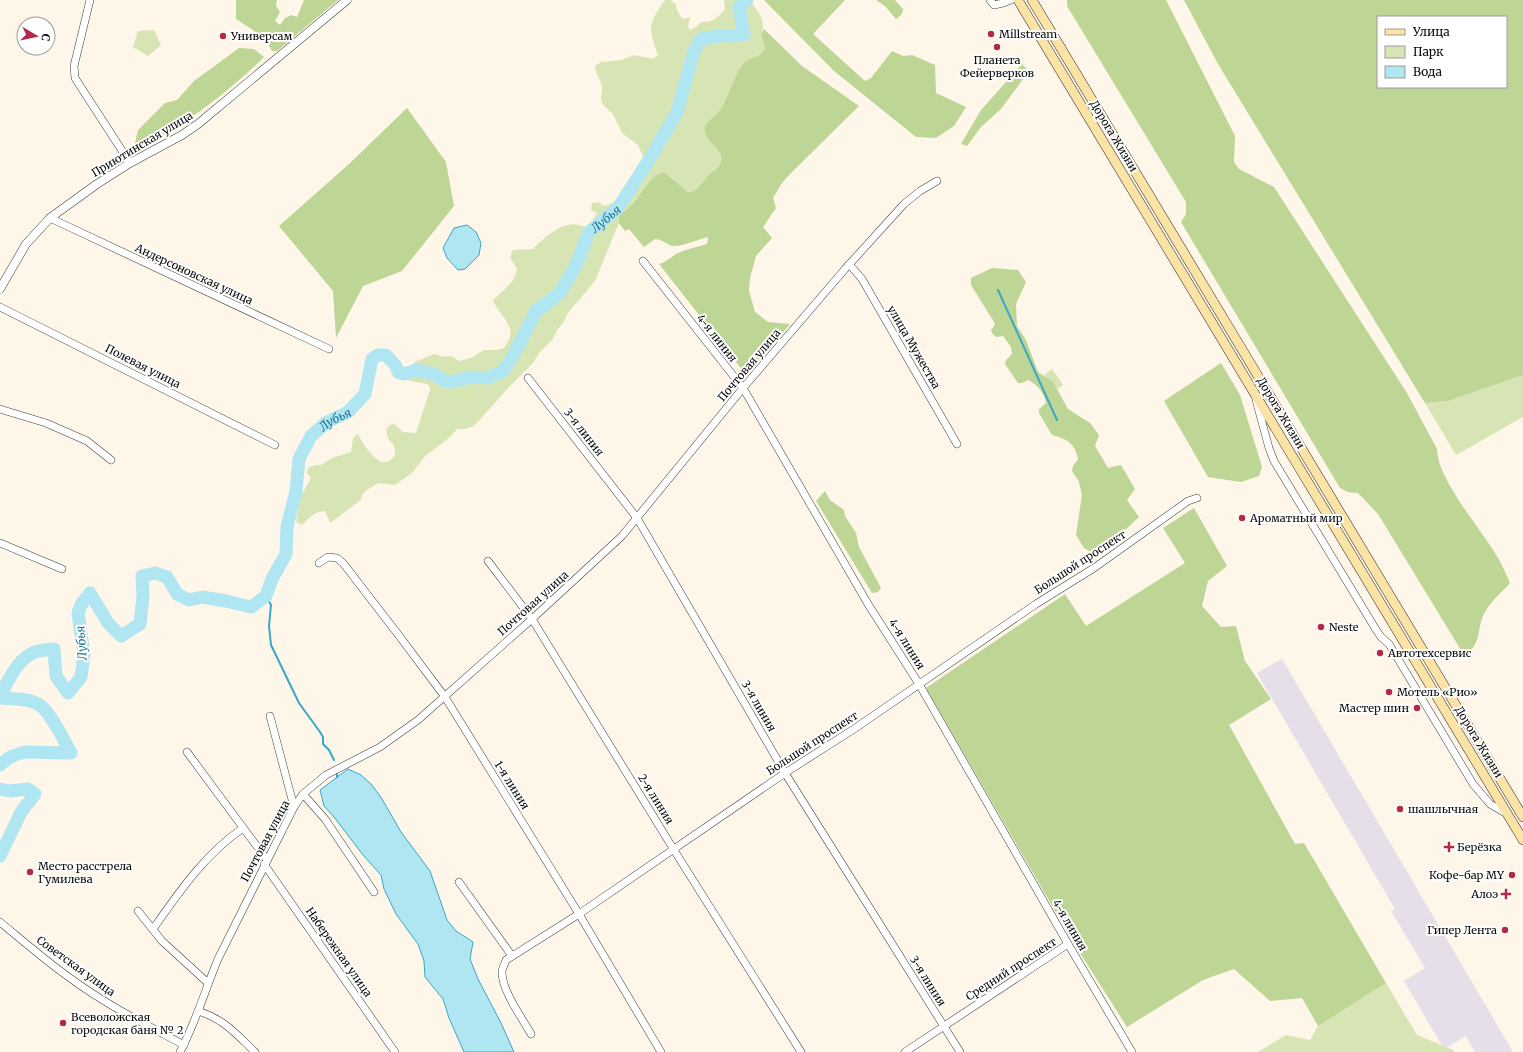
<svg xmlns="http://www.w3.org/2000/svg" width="1523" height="1052" font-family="Merriweather,serif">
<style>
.industrial{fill:#e6dee9}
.green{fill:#d7e5b5}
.forest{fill:#bdd595;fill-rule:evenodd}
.water{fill:#b0e5f2;stroke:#3ba6c5}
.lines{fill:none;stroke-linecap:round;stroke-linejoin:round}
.stream{stroke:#3ba6c5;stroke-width:2}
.river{stroke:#b0e5f2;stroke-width:13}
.minor-casing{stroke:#3d3d3d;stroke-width:8}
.tertiary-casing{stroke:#3d3d3d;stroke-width:9}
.secondary-casing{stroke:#2c2c2c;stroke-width:10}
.minor{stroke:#fff;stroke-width:7}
.tertiary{stroke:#fff;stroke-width:8}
.secondary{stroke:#fbe3a6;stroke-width:9}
.poi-dot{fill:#b22a49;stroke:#fff;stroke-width:1.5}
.labels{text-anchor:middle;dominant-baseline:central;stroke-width:4;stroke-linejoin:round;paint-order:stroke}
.poi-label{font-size:11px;fill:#0a0a0a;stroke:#fff;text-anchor:start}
.street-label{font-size:11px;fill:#0a0a0a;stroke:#fff}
.water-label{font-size:12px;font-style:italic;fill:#1b7494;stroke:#fff}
</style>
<rect width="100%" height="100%" fill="#fef6e8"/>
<!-- industrial -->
<polygon class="industrial" points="1282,659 1513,1052 1475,1052 1466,1036 1444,1049 1404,981 1425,968 1391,911 1395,909 1257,673"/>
<!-- green -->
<g class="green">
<path d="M 665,0 L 670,0 L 676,4 C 677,10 678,15 684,19 L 690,17 L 688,27 L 690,30 L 696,27 L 701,22 C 713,23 718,17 725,9 L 724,0 L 749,0 C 758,11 767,21 761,35 L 765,48 L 762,54 L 743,64 L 721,109 L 708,122 L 705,135 L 720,152 L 721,159 L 719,165 L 710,174 L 696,192 L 689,194 L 664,172 C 651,175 644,190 636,200 C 631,206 626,210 619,215 L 619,223 L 595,281 L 567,314 L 564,322 L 557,330 L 553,339 L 539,353 L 534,362 L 510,386 L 474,426 L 464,429 L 457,429 L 448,439 L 425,456 L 412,473 L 395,485 L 378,483 L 364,492 L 361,497 L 362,499 L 330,523 L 325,511 C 315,511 309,518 302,525 L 296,522 L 301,496 L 311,478 L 307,473 L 308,468 L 315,465 L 321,465 L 332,458 L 351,452 L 353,438 L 358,434 C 363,444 379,471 392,459 C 394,457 396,453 395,450 C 394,440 385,443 387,428 L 393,423 L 403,432 L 416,433 L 430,390 L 430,387 L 427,384 C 413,381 399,381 391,367 L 396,364 L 401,369 L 408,369 L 415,362 L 434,354 L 444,357 L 451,356 L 460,361 L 473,357 L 484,350 L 497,350 L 504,348 C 506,345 509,340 510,337 C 514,324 496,311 493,300 C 503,290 515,283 517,269 L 510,257 L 513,250 L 533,249 C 545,237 566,217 584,227 L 590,225 L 597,213 L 591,210 L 592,203 L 599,202 L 604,206 C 624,202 633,174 644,159 L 638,145 L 622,133 L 613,114 L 603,105 L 601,99 L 602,91 L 602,85 L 596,72 L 595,66 L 601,62 L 622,60 L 634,55 L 653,59 L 658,55 C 648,27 648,24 665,0 Z"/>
<polygon points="154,30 161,45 148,56 133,47 138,31"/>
<polygon points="1052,369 1063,385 1055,391 1044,375"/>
<polygon points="1523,375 1523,417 1456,455 1425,403 1448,401"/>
<polygon points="1386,983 1417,1035 1453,1050 1454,1052 1258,1052 1286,1035 1310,1040 1318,1026"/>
</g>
<!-- forest -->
<g class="forest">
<path d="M 236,0 L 277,0 L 276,6 L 280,12 L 275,21 L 280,25 L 285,18 L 291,15 L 297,17 L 304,0 L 338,0 L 277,51 L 272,51 C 264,35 251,29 236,19 Z"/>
<polygon points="764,0 845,0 813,34 865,81 871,78 892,51 903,56 912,55 935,65 936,93 966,107 954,126 936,138 916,137 834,71"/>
<polygon points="876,0 895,0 903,9 902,14 896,19 885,6"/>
<path d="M 1067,0 L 1166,0 L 1235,136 L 1234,162 L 1239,169 L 1274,187 L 1407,393 L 1437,449 C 1437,479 1482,530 1498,558 C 1503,566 1506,575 1510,583 C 1502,592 1491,601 1485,612 C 1476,627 1483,645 1464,655 L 1378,514 L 1358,493 L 1348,492 L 1340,488 L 1181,222 L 1186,214 L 1186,202 L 1067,6 Z"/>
<path d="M 1184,0 L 1523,0 L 1523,375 L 1448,401 L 1425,403 L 1218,64 ZM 1378,17 L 1506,17 L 1506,87 L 1378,87 Z"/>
<path d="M 764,29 L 802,66 L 859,106 L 790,174 L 782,183 L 773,198 L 776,208 L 763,227 L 772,238 L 756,256 L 750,278 L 749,291 L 755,312 L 768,322 L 790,324 L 747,376 L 659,264 C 666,262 670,258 676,254 C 686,249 697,247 707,244 L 708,237 C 699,239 681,247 673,246 C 666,245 665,240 655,239 L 644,247 L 629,229 L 625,231 L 619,223 L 619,215 C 626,210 631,206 636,200 C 644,190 651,175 664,172 L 689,193 C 698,191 702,183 708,176 C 711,172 717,169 719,165 C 729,149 702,143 705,128 C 707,119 718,115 722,107 C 727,99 738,68 744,63 C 752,56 760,59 765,48 L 761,35 Z"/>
<path d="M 239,48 L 254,49 L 264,57 C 228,93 186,123 142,149 L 135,150 L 135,143 L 138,130 L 165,103 L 177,100 L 194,81 Z"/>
<polygon points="1022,64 1029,71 1001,109 981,127 967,146 961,144 981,110"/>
<polygon points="407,108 446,162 454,206 402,271 363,286 336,338 333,291 279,226 349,164"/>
<path d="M 992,268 L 1018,270 L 1026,282 L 1016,304 L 1017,326 L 1026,340 L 1038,372 L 1053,382 L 1068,409 L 1090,423 L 1099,435 L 1095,446 L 1108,468 L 1121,465 L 1135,489 L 1127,500 L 1139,517 L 1109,545 L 1093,553 L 1084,548 L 1076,535 L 1082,495 L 1079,482 L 1072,471 L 1073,466 L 1078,459 C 1075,443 1067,439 1052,435 L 1039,413 L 1039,409 L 1046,403 C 1044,393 1038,385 1028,380 L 1022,383 L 1018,383 L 1005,364 L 1006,360 L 1012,354 L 1011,347 L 1003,336 L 996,337 L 992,333 L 991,330 L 995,325 L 994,322 L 971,285 L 971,278 Z"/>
<polygon points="1221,363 1240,395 1262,467 1259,476 1241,482 1208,477 1164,401"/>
<polygon points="825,491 830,500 844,510 845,516 856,533 859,547 881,588 878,592 872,593 816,501"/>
<polygon points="1194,508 1227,566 1208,581 1202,606 1221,627 1236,626 1245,661 1271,699 1229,725 1295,844 1304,843 1386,983 1318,1026 1302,998 1270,1001 1234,969 1203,980 1127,1027 1073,942 926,688 1065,594 1086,626 1185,563 1163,528"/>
</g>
<!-- water -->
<g class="water">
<polygon points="467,225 476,232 481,243 479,255 465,269 458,270 447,258 443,248 454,228"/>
<polygon points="348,769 361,775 372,785 382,799 401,832 430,871 447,920 456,931 473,942 470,959 478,979 501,1023 514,1052 464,1052 449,1018 443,999 425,977 424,961 418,944 396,914 384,889 381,875 363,855 334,817 324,806 320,790"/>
</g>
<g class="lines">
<!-- stream -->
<g class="stream">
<polyline points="998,290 1057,420"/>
<polyline points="266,596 271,605 269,626 271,645 299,703 320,732 323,737 323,744 329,750 334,760"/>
<polyline points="337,774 337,777"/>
</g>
<!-- river -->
<g class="river">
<path id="s1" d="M 0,696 C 8,681 18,658 35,652 C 41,650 48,650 54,649 L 56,676 L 68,693 L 81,677 L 84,654 L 78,613 L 81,605 L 90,593 L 108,623 L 121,636 L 140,624 L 143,596 L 142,576 L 155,573 L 167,577 L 177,594 L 189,600 L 202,597 L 226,601 L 251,607 L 266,596 L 272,579 L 286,554 L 287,527 L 296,491 L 299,459 L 311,436 L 327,422 L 348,412 L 365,394 L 372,359 L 378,355 L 386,355 L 396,366 L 398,372 L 404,374 L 417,370 L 436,375 L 445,381 L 450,382 L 471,377 L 488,378 L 503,371 L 513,356 L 536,311 L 560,293 L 576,265 L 589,232 L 618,208 L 649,160 L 677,112 L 694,51 L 701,39 L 718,36 L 744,35 L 739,7 L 747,0"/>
<path d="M 0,698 C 12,699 27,698 38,704 C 50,710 64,741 71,753 L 24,752 L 10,757 L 0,765"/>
<polyline points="0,789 10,791 28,789 35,794 21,812 0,856"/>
</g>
<!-- minor casing -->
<g class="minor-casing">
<g id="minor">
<polyline points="90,0 74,66 75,78 130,163"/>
<polyline points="990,0 994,5 1003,3 1011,0"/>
<polyline points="50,218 329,349"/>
<polyline points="643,261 743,388 868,604 919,684 1068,944 1132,1052"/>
<polyline points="849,264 862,279 957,444"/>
<polyline points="0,307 275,445"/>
<polyline points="528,378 637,518 785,773 960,1052"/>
<polyline points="1256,400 1269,448 1274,461 1375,628 1381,637 1389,644 1473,784 1490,804 1507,814"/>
<polyline points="0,409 46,423 87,441 111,460"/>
<polyline points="0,543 62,569"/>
<polyline points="488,561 532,619 674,850 801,1052"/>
<polyline points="319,563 328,557 337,558 343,563 397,633 445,697 579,914 661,1052"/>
<polyline points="270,716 294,807"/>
<polyline points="187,752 267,860"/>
<polyline points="303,794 325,819 374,892"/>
<polyline points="264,864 395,1052"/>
<polyline points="459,882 512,956"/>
<polyline points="138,911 162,941 208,983"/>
<path d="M 0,922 C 23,941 46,961 70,978 C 105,1004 145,1024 184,1045"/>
<path d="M 153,929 C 179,892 205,854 243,828"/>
<path d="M 198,1011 C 224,1019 236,1034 255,1052"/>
<path d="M 531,1034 C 522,1018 502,991 502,972 C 502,968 505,964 506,960 L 579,914 L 785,773 L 854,729 L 1036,604 L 1094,568 L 1188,501 L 1197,498"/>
<path d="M 180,1052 C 196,1022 205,990 218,959 L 294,807 L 303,794 L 326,775 L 380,747 L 418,720 L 532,619 L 622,536 L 743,388 L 845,269 L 904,204 L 920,191 L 937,181"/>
<polyline points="905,1052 1068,944"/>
</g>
</g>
<!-- tertiary casing -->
<g class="tertiary-casing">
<polyline id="tertiary" points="0,289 26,244 50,218 97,184 130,163 182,135 198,124 347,0"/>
</g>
<!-- secondary casing -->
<g class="secondary-casing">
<g id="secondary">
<polyline points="1018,0 1523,840"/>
<polyline points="1032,0 1523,817"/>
</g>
</g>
<!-- minor -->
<use href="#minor" class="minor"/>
<!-- tertiary -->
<use href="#tertiary" class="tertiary"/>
<!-- secondary -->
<use href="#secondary" class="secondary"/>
</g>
<!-- markers -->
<g class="poi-dot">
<circle cx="991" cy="34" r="4"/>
<circle cx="223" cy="36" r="4"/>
<circle cx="997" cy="47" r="4"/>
<circle cx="1242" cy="518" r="4"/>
<circle cx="1321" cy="627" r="4"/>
<circle cx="1380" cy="653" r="4"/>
<circle cx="1389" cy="692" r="4"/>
<circle cx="1417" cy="708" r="4"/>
<circle cx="1400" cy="809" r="4"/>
<path d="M1447 841h4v4h4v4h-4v4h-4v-4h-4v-4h4z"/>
<circle cx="30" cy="872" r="4"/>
<circle cx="1512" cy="875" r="4"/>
<path d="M1504 888h4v4h4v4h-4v4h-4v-4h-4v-4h4z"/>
<circle cx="1505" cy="930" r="4"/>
<circle cx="63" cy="1023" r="4"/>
</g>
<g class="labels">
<!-- poi labels -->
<g class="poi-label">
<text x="999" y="34">Millstream</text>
<text x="231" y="36">Универсам</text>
<text x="997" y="60" text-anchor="middle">Планета<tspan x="997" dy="13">Фейерверков</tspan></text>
<text x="1250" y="518">Ароматный мир</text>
<text x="1329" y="627">Neste</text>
<text x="1388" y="653">Автотехсервис</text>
<text x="1397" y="692">Мотель «Рио»</text>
<text x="1409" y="708" text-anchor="end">Мастер шин</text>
<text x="1408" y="809">шашлычная</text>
<text x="1457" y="847">Берёзка</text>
<text x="38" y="866">Место расстрела<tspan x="38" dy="13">Гумилева</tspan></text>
<text x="1504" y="875" text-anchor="end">Кофе-бар MY</text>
<text x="1498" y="894" text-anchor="end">Алоэ</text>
<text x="1497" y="930" text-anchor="end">Гипер Лента</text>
<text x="71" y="1017">Всеволожская<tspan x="71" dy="13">городская баня № 2</tspan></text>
</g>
<!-- street labels -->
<g class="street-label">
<text transform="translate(1114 136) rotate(59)">Дорога Жизни</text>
<text transform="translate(142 144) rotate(-31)">Приютинская улица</text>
<text transform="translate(194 274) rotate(25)">Андерсоновская улица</text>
<text transform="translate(717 338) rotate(52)">4-я линия</text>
<text transform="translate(914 347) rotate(60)">улица Мужества</text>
<text transform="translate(749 365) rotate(-50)">Почтовая улица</text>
<text transform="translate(143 366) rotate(27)">Полевая улица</text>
<text transform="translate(1281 413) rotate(59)">Дорога Жизни</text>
<text transform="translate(584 432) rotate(52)">3-я линия</text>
<text transform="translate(1080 562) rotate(-33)">Большой проспект</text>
<text transform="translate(533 603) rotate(-42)">Почтовая улица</text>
<text transform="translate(907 644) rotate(58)">4-я линия</text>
<text transform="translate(759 706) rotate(60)">3-я линия</text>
<text transform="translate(1479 742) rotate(59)">Дорога Жизни</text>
<text transform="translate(812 743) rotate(-33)">Большой проспект</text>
<text transform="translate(512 785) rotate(58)">1-я линия</text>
<text transform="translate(656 799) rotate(58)">2-я линия</text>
<text transform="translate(265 841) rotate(-62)">Почтовая улица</text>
<text transform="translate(1070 925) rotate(60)">4-я линия</text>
<text transform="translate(339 952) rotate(55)">Набережная улица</text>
<text transform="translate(76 966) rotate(36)">Советская улица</text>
<text transform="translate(1011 969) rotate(-33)">Средний проспект</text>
<text transform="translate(928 981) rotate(58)">3-я линия</text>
</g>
<!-- water labels -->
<g class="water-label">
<text stroke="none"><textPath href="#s1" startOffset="1107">Лубья</textPath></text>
<text stroke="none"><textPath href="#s1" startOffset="697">Лубья</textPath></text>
<text transform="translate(81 643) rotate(-94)">Лубья</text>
</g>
</g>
<!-- legend -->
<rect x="1377" y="16" width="130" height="72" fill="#ffffff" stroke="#9d9d9d"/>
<rect x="1385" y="29" width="20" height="6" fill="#fbe3a6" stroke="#9d9d9d"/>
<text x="1413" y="36" font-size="12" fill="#0a0a0a">Улица</text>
<rect x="1385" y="46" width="20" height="12" fill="#d7e5b5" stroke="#9d9d9d"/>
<text x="1413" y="56" font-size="12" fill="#0a0a0a">Парк</text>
<rect x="1385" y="66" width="20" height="12" fill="#b0e5f2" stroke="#9d9d9d"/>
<text x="1413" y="76" font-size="12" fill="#0a0a0a">Вода</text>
<!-- north arrow -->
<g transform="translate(36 36) rotate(99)"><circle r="19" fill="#ffffff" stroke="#9d9d9d"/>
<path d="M0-3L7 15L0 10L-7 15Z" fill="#b22a49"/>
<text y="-6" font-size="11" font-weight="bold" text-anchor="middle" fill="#0a0a0a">С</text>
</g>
</svg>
